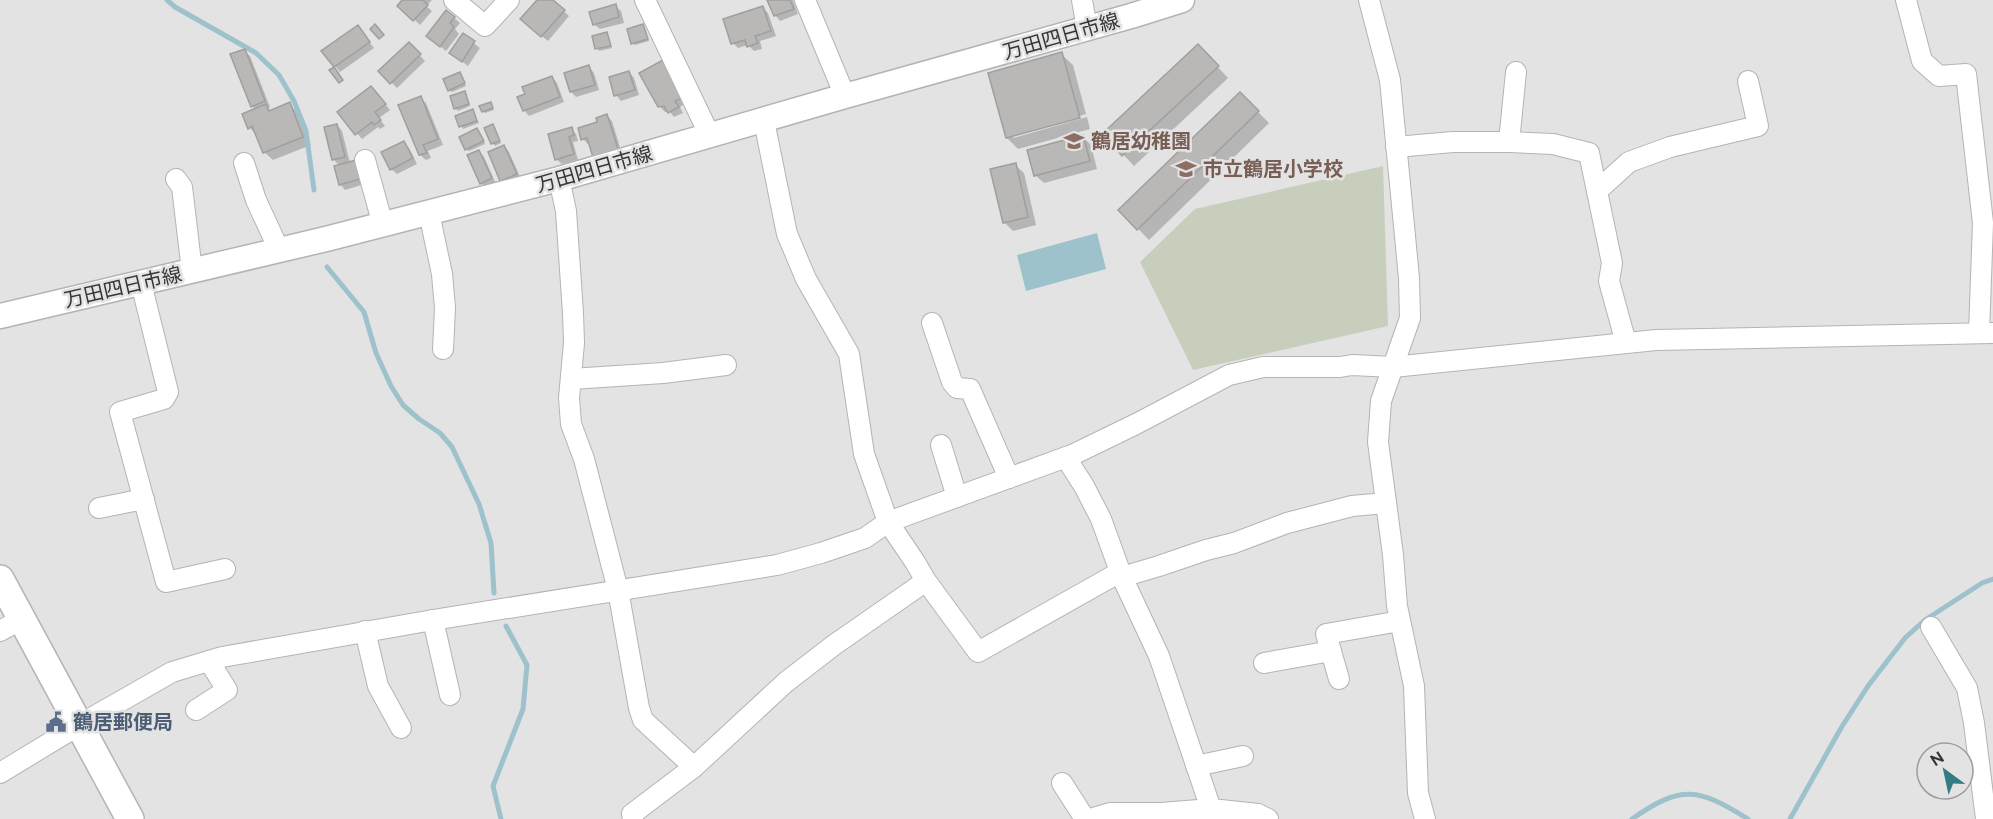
<svg xmlns="http://www.w3.org/2000/svg" width="1993" height="819" font-family="Raleway,'Noto Sans JP',sans-serif">
<style>
.green{fill:#c7cfbc}
.water{fill:#9ec2cb}
.shadow{fill:#0003}
.lines{fill:none;stroke-linecap:round;stroke-linejoin:round}
.stream{stroke:#9ec2cb;stroke-width:5}
.building{fill:#b9b8b6;stroke:#a09f9d;stroke-width:1.5}
.minor-casing{stroke:#b4b4b5;stroke-width:22}
.major-casing{stroke:#b4b4b5;stroke-width:27}
.highway-casing{stroke:#b4b4b5;stroke-width:30}
.minor{stroke:#fff;stroke-width:20}
.major{stroke:#fff;stroke-width:24}
.highway{stroke:#fff;stroke-width:27}
.labels{text-anchor:middle;dominant-baseline:central;stroke-width:5;stroke-linejoin:round;paint-order:stroke}
.street-label{font-size:20px;fill:#353536;stroke:#e3e3e4}
.education-label{font-size:20px;font-weight:bold;fill:#785e54;stroke:#e3e3e4;text-anchor:start}
.service-label{font-size:20px;font-weight:bold;fill:#4e5e75;stroke:#e3e3e4;text-anchor:start}
</style>
<rect width="100%" height="100%" fill="#e3e3e4"/>
<!-- green -->
<polygon class="green" points="1383,166 1388,326 1193,370 1140,262 1195,209"/>
<!-- water -->
<polygon class="water" points="1097,233 1106,269 1026,291 1017,255"/>
<!-- shadow -->
<g class="shadow">
<polygon points="404,0 432,0 426,6 432,11 420,25 400,6"/>
<polygon points="539,0 551,0 569,16 548,41 528,25"/>
<polygon points="769,0 793,0 798,14 780,21 775,15"/>
<polygon points="615,6 621,11 624,23 600,29 594,24"/>
<polygon points="763,8 768,13 776,36 760,41 762,49 754,51 748,45 738,48 733,43"/>
<polygon points="454,18 460,23 455,29 459,34 446,51 428,36"/>
<polygon points="643,26 649,41 635,45 633,43"/>
<polygon points="358,27 374,48 340,72 335,66"/>
<polygon points="607,34 612,48 599,51 597,48"/>
<polygon points="463,35 480,48 468,66 451,53"/>
<polygon points="409,44 425,61 397,88 380,71"/>
<polygon points="1198,46 1228,78 1134,166 1104,134"/>
<polygon points="244,51 250,56 270,107 268,108 271,111 289,104 298,113 311,145 273,160 264,152 258,137 250,128 244,114 256,110 252,106"/>
<polygon points="1061,54 1073,65 1086,114 1013,135 1013,138 1087,117 1090,129 1018,149 1007,138"/>
<polygon points="589,67 594,73 599,90 576,97 571,92"/>
<polygon points="629,72 634,78 639,95 621,101 616,95"/>
<polygon points="460,73 466,86 452,92 449,90"/>
<polygon points="641,74 688,102 680,107 683,113 674,117 669,111 665,112 659,106"/>
<polygon points="552,77 557,83 564,102 529,116 524,110 527,95"/>
<polygon points="376,93 390,110 379,118 385,126 380,129 378,127 362,139 339,112"/>
<polygon points="464,93 470,106 458,111 455,108"/>
<polygon points="1240,94 1269,123 1149,240 1120,210"/>
<polygon points="420,98 426,103 443,145 428,151 431,158 426,160 420,155"/>
<polygon points="490,104 494,110 485,113 483,111"/>
<polygon points="473,111 479,123 463,129 457,117"/>
<polygon points="607,116 612,121 622,154 594,156 591,144 588,144 583,139"/>
<polygon points="337,125 342,131 350,163 355,162 365,184 345,190 340,184 340,166 333,159"/>
<polygon points="493,126 501,143 495,146 493,143"/>
<polygon points="571,129 576,134 578,141 573,142 578,160 562,164 556,159"/>
<polygon points="479,132 485,144 469,151 466,149"/>
<polygon points="1082,136 1091,145 1097,169 1044,183 1035,175"/>
<polygon points="404,143 409,148 417,164 397,174 391,169"/>
<polygon points="504,146 509,152 521,179 507,185 501,180"/>
<polygon points="479,151 484,157 496,184 486,188 481,183"/>
<polygon points="1015,165 1024,173 1036,225 1013,231 1004,222"/>
</g>
<g class="lines">
<!-- stream -->
<g class="stream">
<polyline points="167,0 175,7 256,53 279,75 294,101 306,131 314,190"/>
<polyline points="327,267 364,312 376,353 391,386 403,405 419,419 440,433 452,447 479,504 491,543 494,593"/>
<polyline points="501,819 493,786 523,709 527,665 506,626"/>
<path d="M 1632,819 C 1682,784 1698,788 1748,819"/>
<polyline points="1790,819 1841,728 1868,686 1905,638 1925,620 1982,583 1993,579"/>
</g>
</g>
<!-- building -->
<g class="building">
<polygon points="402,0 423,0 428,5 413,21 397,6"/>
<polygon points="537,0 553,0 565,10 541,37 520,19"/>
<polygon points="767,0 790,0 794,9 774,16"/>
<polygon points="616,4 619,17 593,25 589,12"/>
<polygon points="763,6 771,31 755,36 758,43 747,47 745,40 731,44 723,19"/>
<polygon points="446,10 455,17 450,23 454,27 440,47 426,36"/>
<polygon points="375,24 384,35 379,39 370,29"/>
<polygon points="643,24 648,39 631,44 627,29"/>
<polygon points="358,25 370,42 334,67 321,51"/>
<polygon points="607,32 611,46 595,49 592,36"/>
<polygon points="463,33 475,41 462,62 449,53"/>
<polygon points="409,42 421,54 390,84 378,71"/>
<polygon points="1198,44 1219,66 1122,156 1102,134"/>
<polygon points="245,49 265,101 251,107 230,54"/>
<polygon points="1062,52 1080,118 1006,138 988,73"/>
<polygon points="663,60 684,97 675,101 679,107 668,113 664,106 658,107 639,73"/>
<polygon points="589,65 595,85 570,92 564,73"/>
<polygon points="334,67 343,80 339,83 329,70"/>
<polygon points="629,71 635,90 614,96 609,77"/>
<polygon points="460,72 465,83 448,91 443,79"/>
<polygon points="552,76 560,97 523,111 517,97 525,94 522,87"/>
<polygon points="371,86 386,104 375,112 381,120 374,125 372,122 355,135 337,112"/>
<polygon points="465,91 469,104 454,109 450,96"/>
<polygon points="1240,92 1259,111 1137,230 1118,210"/>
<polygon points="421,96 438,139 423,145 427,153 419,155 398,105"/>
<polygon points="290,102 303,137 263,153 252,126 248,129 242,114 266,104 269,111"/>
<polygon points="491,102 493,108 482,112 479,106"/>
<polygon points="473,109 477,121 459,127 455,116"/>
<polygon points="607,114 618,149 593,157 587,138 581,140 578,128 597,122 596,118"/>
<polygon points="337,124 345,157 332,160 324,127"/>
<polygon points="493,124 500,141 491,144 484,128"/>
<polygon points="572,127 574,135 569,137 574,154 555,160 548,134"/>
<polygon points="477,128 484,141 465,150 459,137"/>
<polygon points="1083,135 1090,161 1034,176 1027,150"/>
<polygon points="404,141 413,158 390,170 381,152"/>
<polygon points="504,145 517,174 500,181 488,152"/>
<polygon points="479,150 492,178 480,184 467,155"/>
<polygon points="356,160 360,179 339,185 334,166"/>
<polygon points="1016,163 1028,217 1003,223 990,169"/>
</g>
<g class="lines">
<!-- minor casing -->
<g class="minor-casing">
<g id="minor">
<polyline points="454,0 485,26 509,0"/>
<polyline points="645,0 710,136"/>
<polyline points="805,0 845,96"/>
<polyline points="1082,0 1087,29"/>
<polyline points="1369,0 1390,80 1409,278 1410,318 1381,401 1378,442 1393,555 1397,606 1414,686 1418,793 1425,819"/>
<polyline points="1906,0 1922,61 1939,76 1966,74 1983,223 1979,333"/>
<polyline points="764,121 787,234 806,279 849,354 864,454 888,522 915,562 926,581 978,652 1120,572"/>
<polyline points="1509,142 1516,72"/>
<polyline points="1396,147 1453,142 1509,142 1553,144 1589,153 1612,263 1609,281 1626,343"/>
<polyline points="365,160 383,225"/>
<polyline points="244,163 256,200 279,250"/>
<polyline points="176,179 182,187 192,271"/>
<polyline points="559,179 566,211 573,313 574,343 569,398 571,424 584,459 618,590 639,708 643,720 694,767"/>
<polyline points="1597,191 1629,162 1670,147 1758,126 1748,81"/>
<polyline points="429,213 442,274 445,308 443,349"/>
<polyline points="141,283 168,392 164,399 120,412 166,582 225,569"/>
<polyline points="932,323 952,382 957,388 970,389 1009,478"/>
<polyline points="571,379 663,373 726,365"/>
<polyline points="941,445 957,497"/>
<polyline points="1066,458 1084,486 1101,519 1122,577"/>
<polyline points="99,508 144,499"/>
<polyline points="433,620 450,695"/>
<polyline points="1931,627 1967,688 1974,723 1986,819"/>
<polyline points="0,631 22,619"/>
<polyline points="365,631 378,686 401,728"/>
<polyline points="1264,663 1331,651"/>
<polyline points="1339,679 1326,634 1400,621"/>
<polyline points="196,710 227,690 209,661"/>
<polyline points="1196,766 1243,756"/>
<polyline points="0,773 79,725 172,672 222,657 433,620 777,565 821,553 865,538 888,522 1069,456 1066,458 1136,424 1229,375 1263,367 1340,367 1352,365 1393,367 1656,340 1993,333"/>
<polyline points="1062,783 1085,819"/>
<polyline points="633,819 632,814 694,767 786,682 834,645 926,581"/>
<polyline points="1090,819 1110,813 1161,813"/>
<polyline points="1163,819 1161,813 1211,809"/>
<polyline points="1268,819 1258,814 1211,809 1159,656 1122,577 1159,566 1206,550 1234,543 1287,523 1352,506 1386,503"/>
</g>
</g>
<!-- major casing -->
<g class="major-casing">
<polyline id="major" points="0,316 326,239 559,179 845,96 1131,16 1182,0"/>
</g>
<!-- highway casing -->
<g class="highway-casing">
<polyline id="highway" points="0,579 130,819"/>
</g>
<!-- minor -->
<use href="#minor" class="minor"/>
<!-- major -->
<use href="#major" class="major"/>
<!-- highway -->
<use href="#highway" class="highway"/>
</g>
<!-- icons -->
<defs>
<g id="school-bare" transform="scale(1.62)"><path d="M0-5L7-2L0 1L-7-2ZM-4 1L0 2.5L4 1V4Q0 6-4 4Z" fill="#8d6e63" stroke="#e3e3e4" stroke-width="2.5" paint-order="stroke"/></g>
<g id="civic-bare" transform="scale(1.62)"><path d="M-.6-6.5H3V-4.5H.6V-3L4-1V1h2V6H-6V1h2V-1L-.6-3ZM-1.2 2.5V6h2.4V2.5Z" fill="#5c6f8a" stroke="#e3e3e4" stroke-width="2.5" paint-order="stroke"/></g>
</defs>
<g fill-rule="evenodd">
<use href="#school-bare" x="1074" y="141"/>
<use href="#school-bare" x="1186" y="169"/>
<use href="#civic-bare" x="56" y="722"/>
</g>
<g class="labels">
<!-- street labels -->
<g class="street-label">
<text transform="translate(1061 36) rotate(-16)">万田四日市線</text>
<text transform="translate(594 169) rotate(-16)">万田四日市線</text>
<text transform="translate(123 287) rotate(-13)">万田四日市線</text>
</g>
<!-- education labels -->
<g class="education-label">
<text x="1091" y="141">鶴居幼稚園</text>
<text x="1203" y="169">市立鶴居小学校</text>
</g>
<!-- service labels -->
<g class="service-label">
<text x="73" y="722">鶴居郵便局</text>
</g>
</g>
<!-- north arrow -->
<g transform="translate(1945 771) rotate(327)"><circle r="28" fill="#e3e3e4" stroke="#9d9d9e" stroke-width="1.5"/>
<path d="M0-4.5L10 22L0 15L-10 22Z" fill="#347c84"/>
<text y="-9" font-size="16" font-weight="bold" text-anchor="middle" fill="#353536">N</text>
</g>
</svg>
